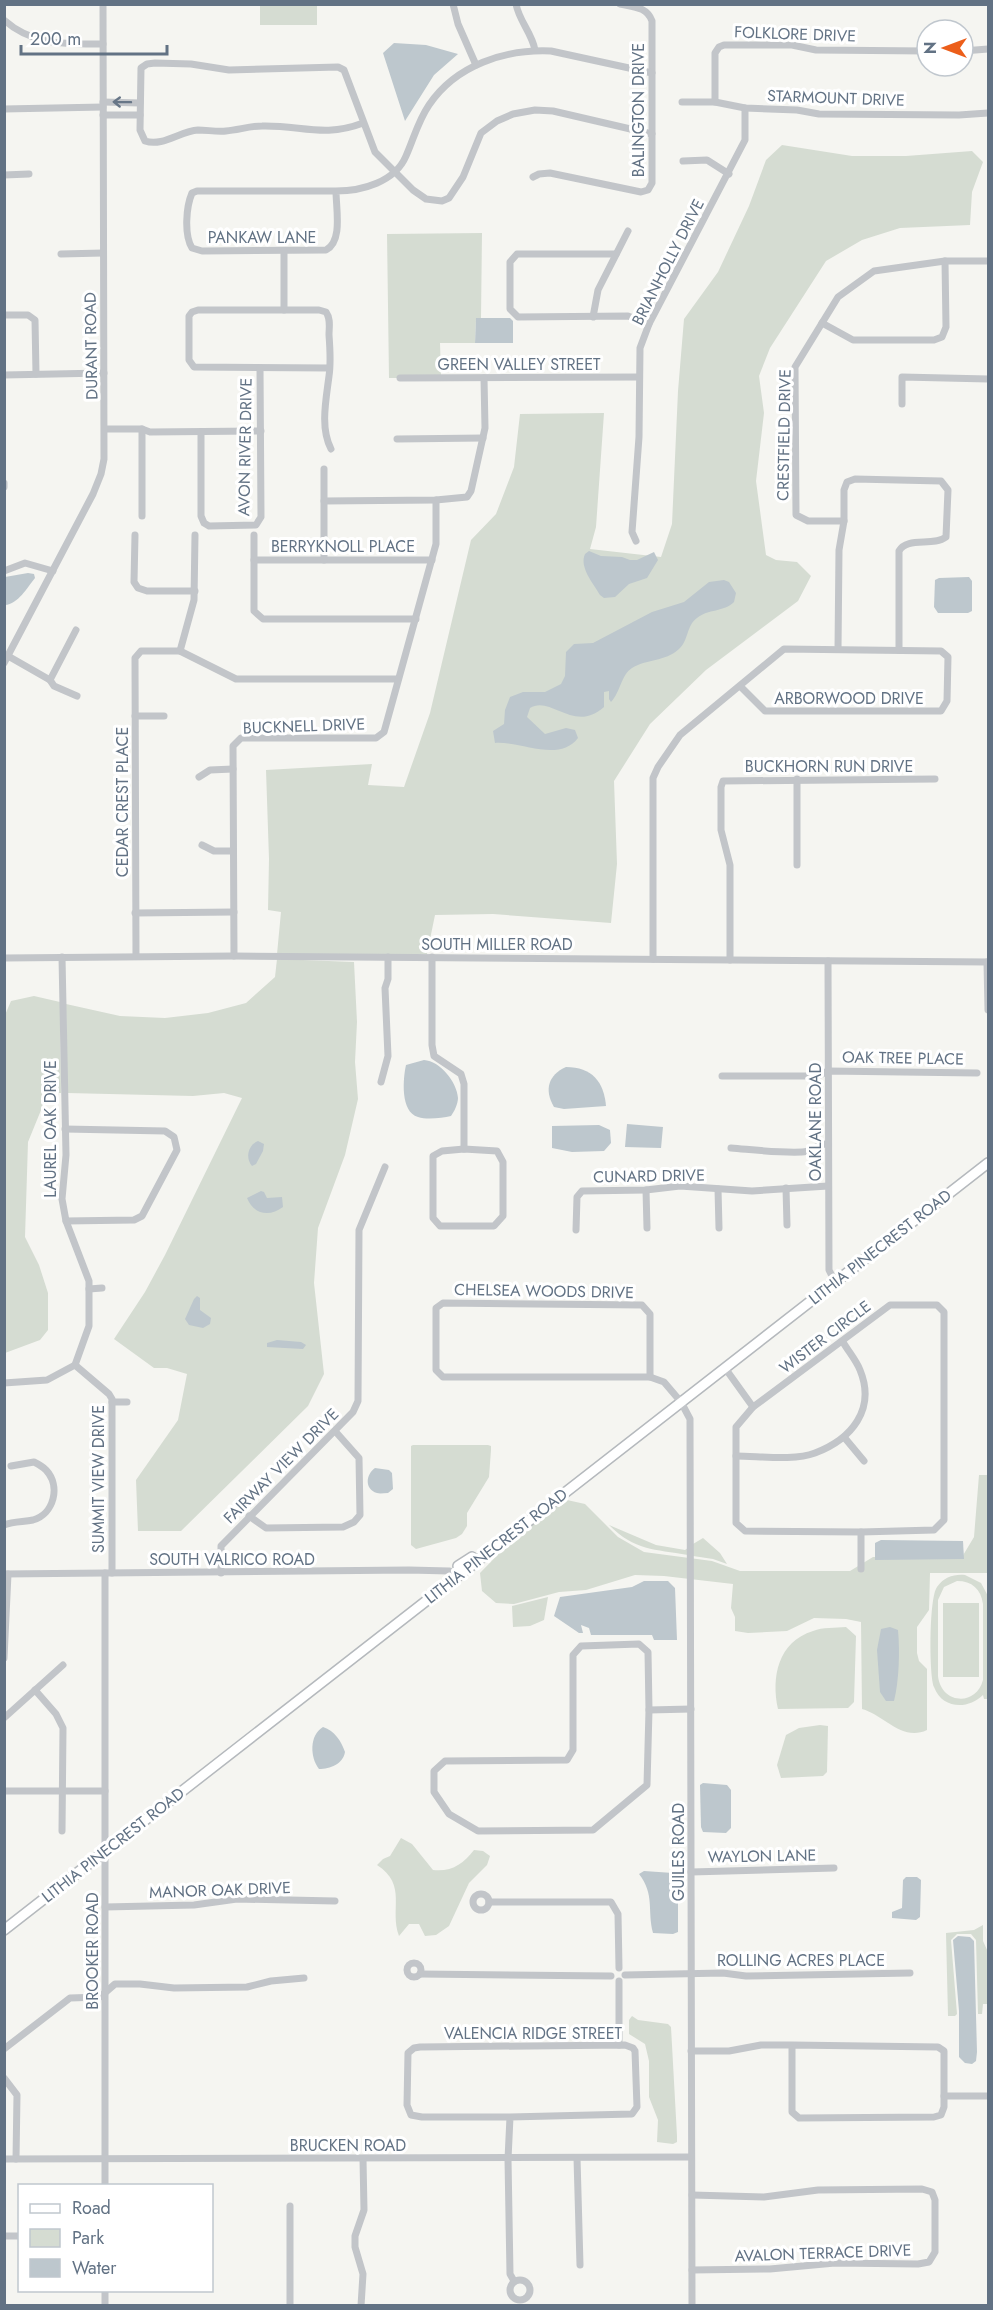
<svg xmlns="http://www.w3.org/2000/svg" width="993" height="2310" font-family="Jost,sans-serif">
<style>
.green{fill:#d5dcd2;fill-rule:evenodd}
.water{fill:#bdc7cd}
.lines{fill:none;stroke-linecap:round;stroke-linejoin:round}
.major-casing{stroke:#b5b9bd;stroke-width:12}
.minor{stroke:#c2c5c9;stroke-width:7}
.major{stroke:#fff;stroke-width:9}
.oneway{stroke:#677687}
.labels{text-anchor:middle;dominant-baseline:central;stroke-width:6;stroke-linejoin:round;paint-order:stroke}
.street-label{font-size:16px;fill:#627284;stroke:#fff}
</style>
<rect width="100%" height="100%" fill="#f5f5f1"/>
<!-- green -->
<g class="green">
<rect x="260" y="5" width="57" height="20"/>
<polygon points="782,145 852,156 906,156 972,151 983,162 972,192 970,225 900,228 862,240 826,261 770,348 759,376 764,413 756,481 766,555 776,560 797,562 811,576 798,601 706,670 650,724 614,781 617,864 611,923 493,914 435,915 427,954 277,954 281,912 268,910 269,859 266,770 372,764 368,785 404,787 430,713 471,540 496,514 514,467 520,414 604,413 596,527 590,549 661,557 672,524 678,391 684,319 718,272 749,206 766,160"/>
<polygon points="482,233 481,318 476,319 475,343 440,343 441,376 397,376 397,378 389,378 387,234"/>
<polygon points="277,959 354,962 357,1022 355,1062 358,1099 345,1155 318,1228 314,1283 324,1374 308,1406 181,1531 138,1531 136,1480 178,1420 187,1374 167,1368 154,1368 114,1339 145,1292 165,1255 242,1098 224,1093 193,1096 67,1093 66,1004 120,1016 165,1018 208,1013 246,1003 275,977"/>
<polygon points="34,996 60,1002 61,1093 48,1093 28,1142 25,1237 39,1265 48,1293 48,1330 40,1340 5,1353 5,1015 11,1001"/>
<polygon points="413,1445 488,1445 491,1446 491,1450 489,1477 467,1513 467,1526 462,1534 456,1538 416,1549 411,1545 411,1446"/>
<path d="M 979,1475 L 988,1475 L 988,1573 L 930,1573 L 929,1610 L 917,1627 L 917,1653 L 919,1661 L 927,1669 L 927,1730 C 902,1742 884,1715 862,1709 L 861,1622 L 846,1619 L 814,1618 L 787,1631 L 748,1633 L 735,1631 L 735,1617 L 731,1608 L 733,1584 L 664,1576 L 635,1575 L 586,1590 L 559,1592 L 514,1604 L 496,1603 L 482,1591 L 480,1573 L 523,1529 L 567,1500 L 585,1504 L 618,1537 L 644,1552 L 712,1561 L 740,1571 L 850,1571 L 873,1557 L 962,1557 L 974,1537 Z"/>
<path d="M 609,1525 L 656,1545 L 685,1550 L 688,1548 L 688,1555 C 654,1549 635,1551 609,1525 Z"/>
<polygon points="703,1538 720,1553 727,1564 713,1559 693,1556 693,1544"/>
<path d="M 965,1575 L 981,1583 L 988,1596 L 988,1699 L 984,1699 L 983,1695 C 968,1710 942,1709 934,1687 C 929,1675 929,1597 937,1587 C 944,1577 954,1574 965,1575 ZM 957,1581 C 972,1581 981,1589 983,1604 L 983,1680 C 976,1707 941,1704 938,1676 L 938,1600 L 944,1587 Z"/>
<polygon points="548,1597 544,1620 530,1626 513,1627 512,1606"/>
<rect x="943" y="1603" width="36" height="74"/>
<path d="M 846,1627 L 856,1636 L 854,1702 L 848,1708 L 778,1709 C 771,1677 778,1642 813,1631 C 823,1627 835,1628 846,1627 Z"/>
<polygon points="820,1725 828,1726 827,1772 823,1776 781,1778 777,1765 786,1735 799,1728"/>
<path d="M 401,1838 L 412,1844 L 433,1870 C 452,1872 463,1864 474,1850 L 483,1851 L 490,1856 L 487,1865 L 469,1883 L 449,1926 L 436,1935 L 425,1936 L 419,1924 L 409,1924 L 399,1936 C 389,1909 408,1885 377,1865 L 383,1859 L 390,1856 Z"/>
<polygon points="983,1925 983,1941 988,1952 988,2004 983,2004 982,2014 978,2014 976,1940 971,1934 957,1934 951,1940 957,2014 955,2016 948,2016 946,1933 974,1930"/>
<polygon points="632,2016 638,2020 668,2024 671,2027 677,2136 677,2142 673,2144 657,2142 658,2120 649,2097 649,2061 645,2044 629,2034 629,2020"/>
</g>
<!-- water -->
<g class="water">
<polygon points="394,43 426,45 458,54 434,75 405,121 383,53"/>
<polygon points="476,318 510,318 513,321 513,343 475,343"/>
<path d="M 589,551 L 601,556 L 622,557 L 630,560 L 637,560 L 654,552 L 658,560 L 647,578 L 629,584 L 615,597 L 604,598 L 600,595 C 593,583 579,567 585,554 Z"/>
<path d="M 28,573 L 34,574 L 35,578 C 27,588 18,604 5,605 L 5,577 Z"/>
<polygon points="969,577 972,581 972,611 968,613 938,613 934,607 935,580 939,578"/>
<path d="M 724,580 L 729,582 L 736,593 L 734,602 C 724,612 708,609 697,618 C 686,626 689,640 679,649 C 665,662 646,659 632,668 C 621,675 621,691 611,702 L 609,699 L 609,691 L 604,692 L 604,707 C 574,734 551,695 530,708 L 527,717 L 545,734 L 566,728 L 575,730 L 578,738 C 559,763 521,741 495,743 L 493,731 L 504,724 L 505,710 L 510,697 L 523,692 L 545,692 L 561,684 L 565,676 L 566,652 L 574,644 L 593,643 L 652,612 L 684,602 L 709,582 Z"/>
<path d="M 424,1060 C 440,1061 457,1082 458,1098 C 458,1104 454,1112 451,1116 C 442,1118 427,1120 418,1117 C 400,1112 403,1078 406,1065 Z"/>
<path d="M 566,1067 C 592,1067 604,1082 606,1106 L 564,1109 L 554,1107 C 544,1090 548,1075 566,1067 Z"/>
<polygon points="627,1124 663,1127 661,1148 625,1147"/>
<polygon points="599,1125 610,1130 611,1143 604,1151 572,1152 552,1148 552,1126"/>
<path d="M 258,1141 L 264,1144 L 263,1151 L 256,1164 L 252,1166 C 245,1158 248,1145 258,1141 Z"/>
<path d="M 261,1191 L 264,1192 L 267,1198 L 282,1197 L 283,1207 C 270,1217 254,1215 247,1198 Z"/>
<polygon points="197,1296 200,1298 200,1310 211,1318 210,1324 203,1328 189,1325 185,1319 194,1299"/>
<polygon points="277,1340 301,1342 306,1345 303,1349 267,1347 267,1343"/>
<path d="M 375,1468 L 389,1470 L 392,1473 L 393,1489 L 388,1493 C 384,1493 380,1494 377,1493 C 364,1489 366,1474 375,1468 Z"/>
<polygon points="881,1540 963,1541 964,1559 875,1560 875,1543"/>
<polygon points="644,1581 668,1581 675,1588 677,1640 654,1640 652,1635 591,1635 589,1628 581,1625 583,1633 579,1633 554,1616 560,1597 632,1587"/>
<path d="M 890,1627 L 898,1630 C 900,1652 899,1681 894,1701 L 886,1701 L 880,1692 L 877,1650 L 881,1629 Z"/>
<path d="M 323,1727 C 335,1731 341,1741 345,1752 C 343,1764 330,1769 319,1769 C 310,1758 309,1735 323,1727 Z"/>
<polygon points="703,1783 727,1785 731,1790 731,1828 726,1833 703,1832 701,1827 700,1785"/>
<path d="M 644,1871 L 673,1873 L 678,1876 L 678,1932 L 673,1934 L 653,1933 C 647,1910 655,1895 639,1874 Z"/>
<polygon points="906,1877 917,1877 921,1880 920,1917 916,1920 892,1918 892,1912 902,1908 903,1880"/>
<polygon points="958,1936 970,1937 974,1941 977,2052 976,2061 972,2064 965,2063 959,2057 959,2011 953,1940"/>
</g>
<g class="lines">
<!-- major casing -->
<g class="major-casing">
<g id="major">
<polyline points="458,1566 472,1557"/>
<polyline points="4,1930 988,1163"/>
</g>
</g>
<!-- minor -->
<g class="minor">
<polyline points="453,4 458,24 476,65"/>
<path d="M 516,4 C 519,21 532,33 535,50"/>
<path d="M 4,20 C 33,46 67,44 103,44"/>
<polyline points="963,51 988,49"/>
<polyline points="103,102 140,103"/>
<polyline points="682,102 715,102 745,108 797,110 819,114 959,115 988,113"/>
<polyline points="715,102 715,53 719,47 724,45 792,45 816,50 927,51"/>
<polyline points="4,109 103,107"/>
<polyline points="103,115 140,115"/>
<path d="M 363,123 C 324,138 301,125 262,126 C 250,126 238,130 226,131 C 217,132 207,130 198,130 C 180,131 163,147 145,141 L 140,130 L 141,68 L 147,64 L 155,63 L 191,64 L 229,70 L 338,67 L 344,70 L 375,152 L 413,190 L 426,199 L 442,201 L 449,198 L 463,177 L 481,133 L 497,121 L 513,114 L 535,110 L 553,111 L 652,134"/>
<polyline points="683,161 707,160 729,174"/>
<polyline points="4,175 29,174"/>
<path d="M 533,177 L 539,174 L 550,173 L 641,192 L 648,190 L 652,183 L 652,21 C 647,7 634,7 620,4"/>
<path d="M 336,191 L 197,191 L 192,193 C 186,207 184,235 192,248 L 202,251 L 326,250 C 343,241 336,209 336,191 C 362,191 395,182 406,156 C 414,138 418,121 429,105 C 456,65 505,49 551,51 L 652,73"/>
<polyline points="284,251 284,310"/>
<polyline points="61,254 103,253"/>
<polyline points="616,254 517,254 510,262 510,309 518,317 628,316 649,324"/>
<polyline points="4,315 28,315 35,320 36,374"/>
<polyline points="593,317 598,290 628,231"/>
<polyline points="822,323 853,340 934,340 942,337 946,327 945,261"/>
<path d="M 329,368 L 194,367 L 189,360 L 189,316 L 192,312 L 198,310 L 319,310 L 326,312 C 331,319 329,327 329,335 C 330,348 331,363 329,376 C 326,400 320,428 331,449"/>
<polyline points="4,375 104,373"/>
<polyline points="400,378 639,377"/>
<polyline points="902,404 902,377 988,379"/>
<polyline points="105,429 142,429 150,432 261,431"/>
<polyline points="142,429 142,516"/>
<polyline points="201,432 201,516 204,523 209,526 256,525 261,517 260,368"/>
<polyline points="397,439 483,438"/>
<polyline points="4,483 4,487"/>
<polyline points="324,501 436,500 467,497 471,491 485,428 484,378"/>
<polyline points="844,521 808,521 796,515 795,367 838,297 874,271 945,261 988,261"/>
<polyline points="135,535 134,582 138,588 147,591 195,591"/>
<polyline points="254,535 254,611 263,619 416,619"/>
<polyline points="636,541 632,532 639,437 640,348 649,324 745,140 745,108"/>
<polyline points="254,560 432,560"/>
<polyline points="324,560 324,469"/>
<polyline points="4,571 25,563 53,571"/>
<path d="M 838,649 L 839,550 L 844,521 L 844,490 L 847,482 L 855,479 L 941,481 L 948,490 L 946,537 C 933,547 907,536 899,551 L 899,650"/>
<polyline points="180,651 194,600 195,535"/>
<polyline points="8,656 50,680 54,686 77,696"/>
<polyline points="4,663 93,494 101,474 104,459 103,4"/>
<polyline points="50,680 76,630"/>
<polyline points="135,716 164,716"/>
<polyline points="199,777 210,770 233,769"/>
<polyline points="202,845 214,851 233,851"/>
<polyline points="797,865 797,779"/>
<polyline points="135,913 234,912"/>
<polyline points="136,956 135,658 141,651 180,651 236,679 398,679"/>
<polyline points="234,956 233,746 241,738 376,738 384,732 436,544 436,500"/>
<polyline points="432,957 432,1045 434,1056 461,1074 464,1084 464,1149"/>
<polyline points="4,958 234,956 988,962"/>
<polyline points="653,959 653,778 658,767 680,735 784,649 941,651 948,657 947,701 941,711 765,711 740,686"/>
<polyline points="730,960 730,865 721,830 721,787 723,781 935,779"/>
<polyline points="828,961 829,1270 835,1282"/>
<polyline points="987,962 988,1010"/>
<polyline points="722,1076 818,1076 828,1071 977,1073"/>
<polyline points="381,1082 388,1056 385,988 388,979 388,957"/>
<polyline points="65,1129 165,1131 174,1137 177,1150 142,1216 134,1220 66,1221"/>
<path d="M 731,1148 C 755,1150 778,1153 802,1152 C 812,1152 817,1143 828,1144"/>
<polygon points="464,1149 497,1151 503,1162 503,1216 494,1226 440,1226 433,1218 433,1156 442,1151"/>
<polyline points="786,1188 787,1225"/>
<polyline points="718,1189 719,1228"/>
<polyline points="646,1190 647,1228"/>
<polyline points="576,1230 577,1197 582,1191 646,1190 680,1186 752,1191 828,1186"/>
<polyline points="89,1289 102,1288"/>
<polygon points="443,1303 642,1305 650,1314 650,1377 443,1377 436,1370 436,1308"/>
<polygon points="890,1305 937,1305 944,1312 944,1520 934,1530 861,1532 745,1531 736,1523 736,1427 753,1407"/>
<polyline points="75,1365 109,1394 112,1399 112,1573"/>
<polyline points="725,1368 753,1407"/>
<polyline points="650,1377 664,1382 681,1402 690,1419 692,2306"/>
<polyline points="4,1383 47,1380 75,1365 89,1326 89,1281 66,1221 62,1199 66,1155 62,957"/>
<polyline points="112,1402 127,1402"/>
<polyline points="844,1437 864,1461"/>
<path d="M 736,1456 C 759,1456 794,1461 815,1453 C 852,1439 876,1409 860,1370 C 856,1360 848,1351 843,1342"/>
<polyline points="249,1516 266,1528 343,1527 354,1522 360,1515 359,1458 335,1431"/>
<path d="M 4,1525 C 14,1521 23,1522 33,1520 C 54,1514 61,1486 46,1470 C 43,1467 38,1464 34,1462 L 11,1466"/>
<polyline points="861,1532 861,1569"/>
<polyline points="105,1573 105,2186"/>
<polyline points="221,1573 221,1546 353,1412 358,1401 359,1230 385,1167"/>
<polyline points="4,1574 409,1570 449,1571 460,1574"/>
<polygon points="639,1644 648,1652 649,1710 647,1785 593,1830 478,1831 449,1814 434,1792 434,1771 445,1761 567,1760 573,1750 573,1655 581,1646"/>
<polyline points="4,1658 8,1574"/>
<polyline points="35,1690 56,1714 63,1728 62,1831"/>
<polyline points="649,1710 691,1709"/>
<polyline points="4,1718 63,1665"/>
<polyline points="4,1791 105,1791"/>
<polyline points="691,1872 834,1868"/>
<circle cx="481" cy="1902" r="8"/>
<polyline points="489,1902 611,1902 618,1914 619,1968"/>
<polyline points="105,1907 194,1905 237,1899 335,1901"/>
<circle cx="414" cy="1970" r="7"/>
<polyline points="420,1974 611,1976"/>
<polyline points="625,1975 723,1973 746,1976 910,1973"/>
<polyline points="619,1981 619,2045"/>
<polyline points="4,2049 70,1998 100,1997 115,1984 140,1984 174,1988 247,1987 271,1981 304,1978"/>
<polyline points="691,2051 729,2051 761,2045 792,2045 938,2047 944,2051 944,2107 941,2115 934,2117 799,2118 792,2112 792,2045"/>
<polyline points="4,2078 17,2095 16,2159"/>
<polyline points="944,2096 988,2096"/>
<polyline points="510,2117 632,2114 637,2107 635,2051 633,2048 625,2045 420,2047 414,2048 408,2053 407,2105 411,2115 422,2117 510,2117 508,2159 510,2274 514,2281"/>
<polyline points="577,2158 580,2265"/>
<polyline points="4,2159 691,2157"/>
<polyline points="692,2195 764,2197 818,2190 922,2189 932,2192 935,2200 935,2252 929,2262 918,2264 835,2263 770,2269 692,2270"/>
<polyline points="4,2236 20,2236"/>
<circle cx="520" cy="2290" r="10"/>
<polyline points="105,2306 105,2290"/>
<polyline points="290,2306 290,2206"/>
<polyline points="361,2306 363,2274 355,2247 355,2236 364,2210 363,2159"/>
</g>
<!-- major -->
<use href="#major" class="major"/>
</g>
<!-- one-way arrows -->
<defs><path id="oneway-shaft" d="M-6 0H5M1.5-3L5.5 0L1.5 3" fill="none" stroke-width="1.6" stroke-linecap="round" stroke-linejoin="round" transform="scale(1.5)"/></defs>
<use class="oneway" href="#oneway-shaft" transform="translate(122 102) rotate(-179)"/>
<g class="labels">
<!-- street labels -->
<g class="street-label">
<text transform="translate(795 34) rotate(2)">FOLKLORE DRIVE</text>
<text transform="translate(836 98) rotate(2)">STARMOUNT DRIVE</text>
<text transform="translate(638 110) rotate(-90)">BALINGTON DRIVE</text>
<text x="262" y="237">PANKAW LANE</text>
<text transform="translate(668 262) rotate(-63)">BRIANHOLLY DRIVE</text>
<text transform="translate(91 346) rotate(-91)">DURANT ROAD</text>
<text x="519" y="364">GREEN VALLEY STREET</text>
<text transform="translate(784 435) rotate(-89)">CRESTFIELD DRIVE</text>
<text transform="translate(245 447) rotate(-89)">AVON RIVER DRIVE</text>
<text x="343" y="546">BERRYKNOLL PLACE</text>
<text x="849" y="698">ARBORWOOD DRIVE</text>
<text transform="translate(304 726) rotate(-2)">BUCKNELL DRIVE</text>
<text x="829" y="766">BUCKHORN RUN DRIVE</text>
<text transform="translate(122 802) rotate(-90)">CEDAR CREST PLACE</text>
<text x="497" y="944">SOUTH MILLER ROAD</text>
<text transform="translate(903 1058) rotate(1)">OAK TREE PLACE</text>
<text transform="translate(815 1122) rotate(-90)">OAKLANE ROAD</text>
<text transform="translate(50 1129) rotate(-90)">LAUREL OAK DRIVE</text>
<text transform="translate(649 1176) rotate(-1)">CUNARD DRIVE</text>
<text transform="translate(880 1247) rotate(-38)">LITHIA PINECREST ROAD</text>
<text transform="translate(544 1291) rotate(1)">CHELSEA WOODS DRIVE</text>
<text transform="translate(825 1337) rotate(-37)">WISTER CIRCLE</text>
<text transform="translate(281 1466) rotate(-45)">FAIRWAY VIEW DRIVE</text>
<text transform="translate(98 1479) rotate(-90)">SUMMIT VIEW DRIVE</text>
<text transform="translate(496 1546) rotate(-38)">LITHIA PINECREST ROAD</text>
<text x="232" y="1559">SOUTH VALRICO ROAD</text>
<text transform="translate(113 1845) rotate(-38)">LITHIA PINECREST ROAD</text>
<text transform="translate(678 1852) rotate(-90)">GUILES ROAD</text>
<text transform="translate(762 1856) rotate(-1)">WAYLON LANE</text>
<text transform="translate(220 1890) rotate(-2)">MANOR OAK DRIVE</text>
<text transform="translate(92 1951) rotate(-90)">BROOKER ROAD</text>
<text x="801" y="1960">ROLLING ACRES PLACE</text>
<text x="533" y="2033">VALENCIA RIDGE STREET</text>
<text x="348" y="2145">BRUCKEN ROAD</text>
<text transform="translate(823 2253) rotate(-2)">AVALON TERRACE DRIVE</text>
</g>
</g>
<!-- border -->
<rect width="993" height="2310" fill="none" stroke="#627284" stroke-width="12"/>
<!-- legend -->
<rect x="18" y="2184" width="195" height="108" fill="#ffffff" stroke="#c0c7ce" stroke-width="1.5"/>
<rect x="30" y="2204" width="30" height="9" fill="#ffffff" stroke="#c0c7ce" stroke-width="1.5"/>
<text x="72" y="2214" font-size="18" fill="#627284">Road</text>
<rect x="30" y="2229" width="30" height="18" fill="#d5dcd2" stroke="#c0c7ce" stroke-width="1.5"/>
<text x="72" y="2244" font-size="18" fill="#627284">Park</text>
<rect x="30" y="2259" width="30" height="18" fill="#bdc7cd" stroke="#c0c7ce" stroke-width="1.5"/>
<text x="72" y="2274" font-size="18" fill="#627284">Water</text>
<!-- north arrow -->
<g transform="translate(945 48) rotate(270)"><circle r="28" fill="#ffffff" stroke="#c0c7ce" stroke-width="1.5"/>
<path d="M0-4.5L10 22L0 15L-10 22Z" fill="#ec5e1a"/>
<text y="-9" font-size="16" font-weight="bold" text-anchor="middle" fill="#627284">N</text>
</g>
<!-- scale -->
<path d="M21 45v9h146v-9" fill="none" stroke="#627284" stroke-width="3"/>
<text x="30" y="45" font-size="18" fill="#627284" stroke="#ffffff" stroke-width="4.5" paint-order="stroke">200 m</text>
</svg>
